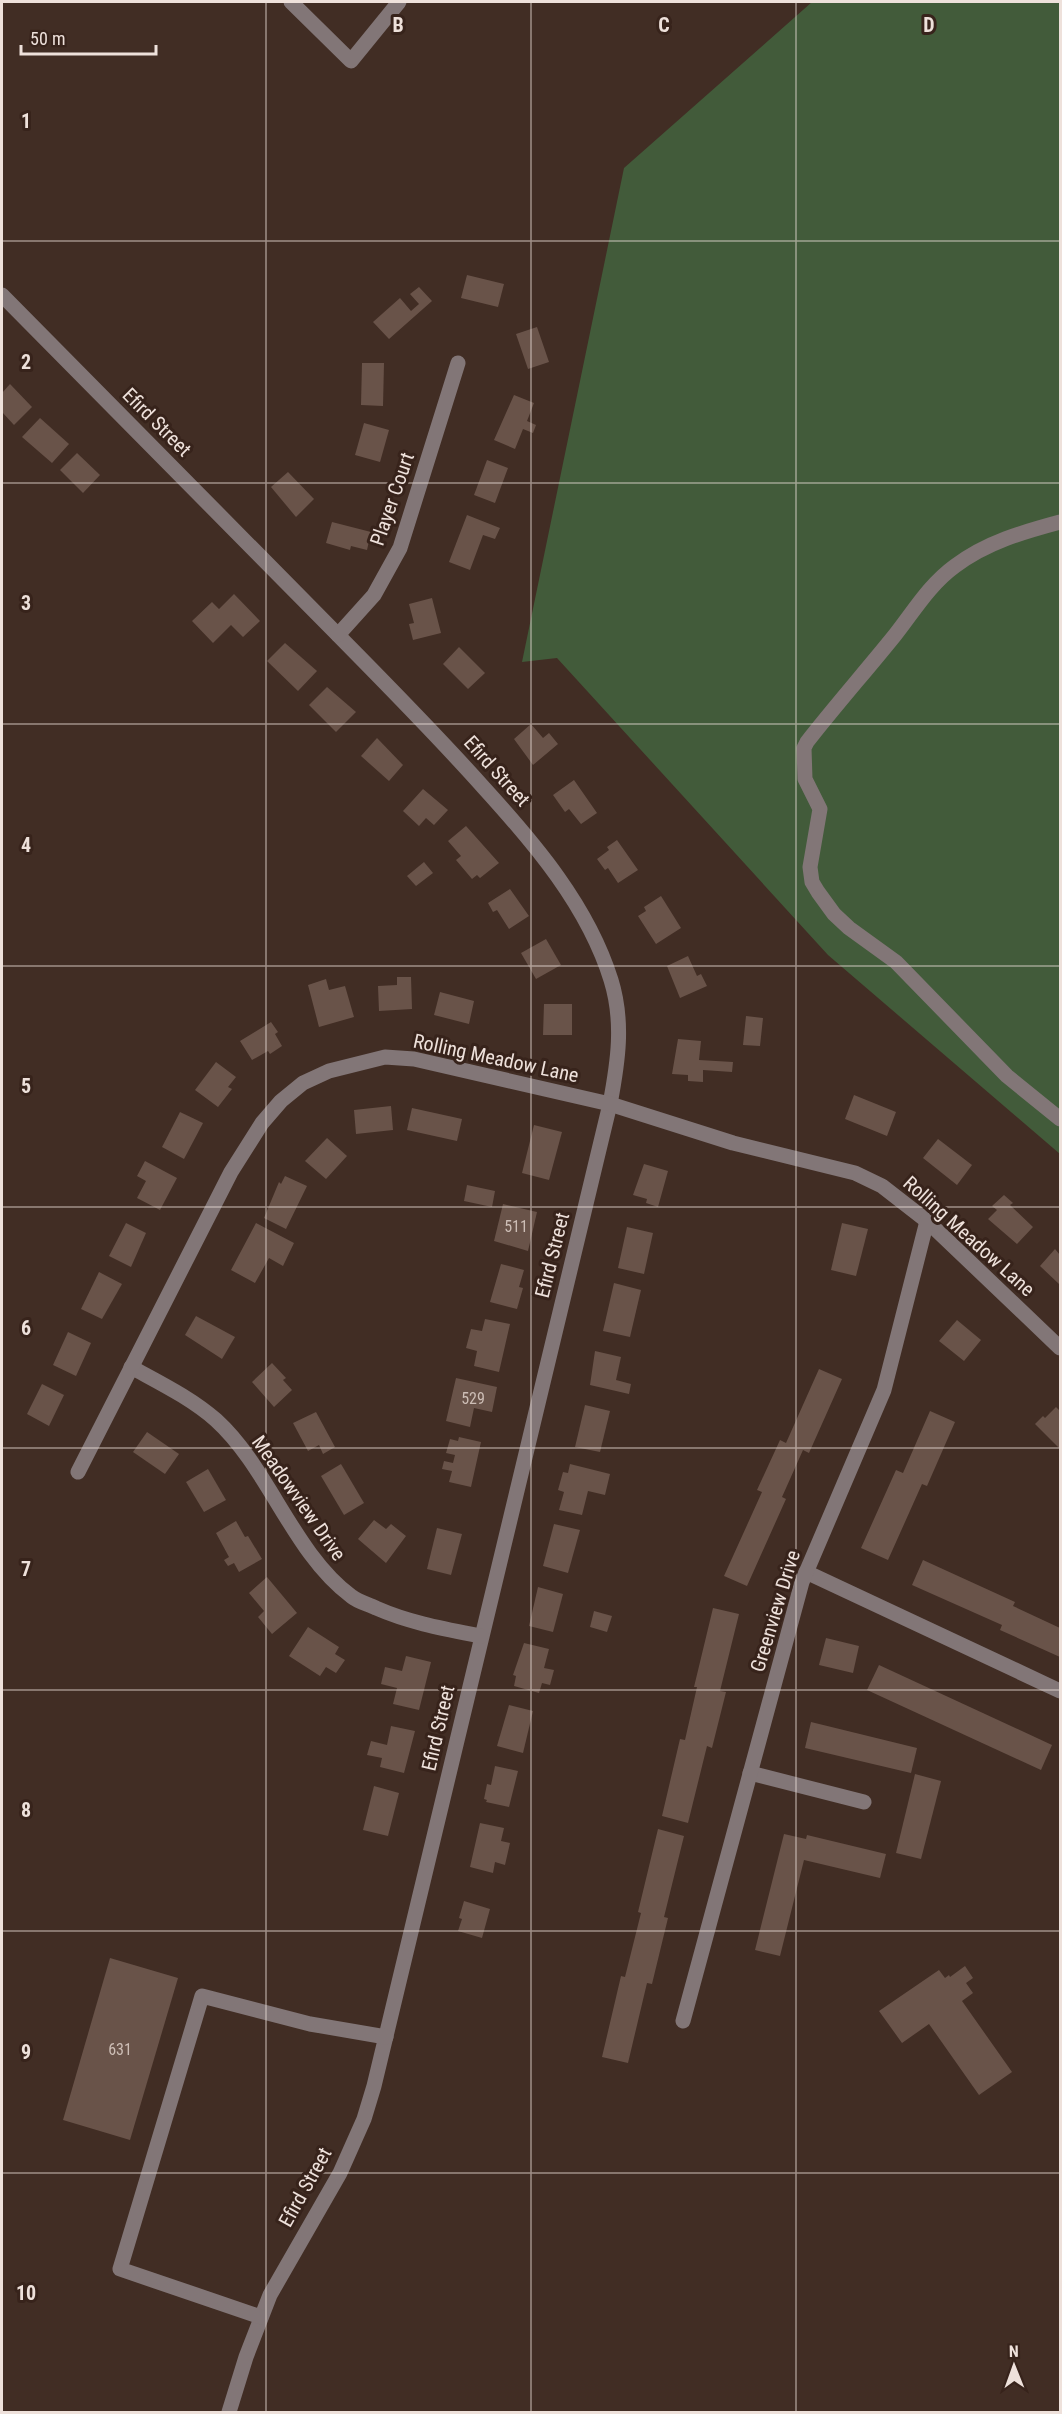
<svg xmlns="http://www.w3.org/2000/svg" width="1062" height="2414" font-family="'Roboto Condensed',sans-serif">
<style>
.green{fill:#425b3a}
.building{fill:#695349}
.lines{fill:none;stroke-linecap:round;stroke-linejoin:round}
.minor{stroke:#827677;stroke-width:15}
.grid{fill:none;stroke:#eee1db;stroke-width:1.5;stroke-opacity:0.55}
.labels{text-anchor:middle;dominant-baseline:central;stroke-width:6;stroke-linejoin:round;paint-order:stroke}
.number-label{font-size:16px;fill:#cdbeb6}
.street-label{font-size:20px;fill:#eee1db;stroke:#37231b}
.grid-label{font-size:20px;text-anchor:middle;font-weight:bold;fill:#eee1db;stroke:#37231b;stroke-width:6;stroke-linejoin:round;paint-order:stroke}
</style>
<rect width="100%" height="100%" fill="#412d24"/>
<!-- green -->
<polygon class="green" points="812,2 1060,2 1060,1154 828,955 557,658 522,662 624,168"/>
<!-- building -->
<g class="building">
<polygon points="467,275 504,284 498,307 461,298"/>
<polygon points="419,287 432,301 389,339 373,322 400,298 411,311 419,304 410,294"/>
<polygon points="537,327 549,362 528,369 516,334"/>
<polygon points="362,363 384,363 383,406 361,405"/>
<polygon points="10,384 32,407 14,425 2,412 2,393"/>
<polygon points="514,395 534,403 527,421 536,425 533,433 523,429 515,449 494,440"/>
<polygon points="40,418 69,444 52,463 22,437"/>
<polygon points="364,423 389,430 380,462 355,455"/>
<polygon points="77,453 100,475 83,493 60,470"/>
<polygon points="487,460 508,468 495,503 474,495"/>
<polygon points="288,472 314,499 296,517 271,487"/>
<polygon points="467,515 500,528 495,539 483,535 470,570 449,562"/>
<polygon points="332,522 371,532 367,550 351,546 350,550 326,543"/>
<polygon points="234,594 260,621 243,637 231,625 213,643 192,621 212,602 219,609"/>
<polygon points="432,598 441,633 413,640 409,624 414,623 409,604"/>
<polygon points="285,643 317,671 298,691 267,661"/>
<polygon points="459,647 485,673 468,689 443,664"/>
<polygon points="327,687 356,712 336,732 309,705"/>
<polygon points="531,724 543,738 549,733 558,744 533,765 514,739"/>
<polygon points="377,738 403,765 389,781 361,756"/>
<polygon points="574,780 597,813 581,824 569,809 565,812 553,795"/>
<polygon points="423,789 448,810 434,825 426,818 419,826 403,811"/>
<polygon points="466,826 499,863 480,878 477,875 472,879 456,860 461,856 448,841"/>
<polygon points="617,840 638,870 618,883 608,868 605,870 597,859 609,850 607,847"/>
<polygon points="424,862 433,873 416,886 407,876"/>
<polygon points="510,889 529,916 509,929 497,910 493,912 488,903"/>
<polygon points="661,896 681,928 656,944 638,916 646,911 644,907"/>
<polygon points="546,939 561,965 536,979 521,953"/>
<polygon points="688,956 697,976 701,974 707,986 680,998 667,966"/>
<polygon points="397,977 411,977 412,1009 379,1011 378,986 397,985"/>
<polygon points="326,979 329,990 345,986 354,1017 319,1027 308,985"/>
<polygon points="440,992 474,1001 469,1024 434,1015"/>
<polygon points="544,1004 572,1004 572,1035 543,1035"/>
<polygon points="746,1016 763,1018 760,1046 743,1045"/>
<polygon points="271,1022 278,1032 275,1034 282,1046 270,1054 268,1051 252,1060 240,1041"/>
<polygon points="678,1039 701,1041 699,1060 733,1062 732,1072 703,1070 703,1082 688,1081 688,1075 672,1074"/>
<polygon points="216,1062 236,1077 228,1087 232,1089 218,1107 195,1090"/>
<polygon points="854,1095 896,1112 887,1136 845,1119"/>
<polygon points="391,1106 393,1130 356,1134 354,1110"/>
<polygon points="412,1108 462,1119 457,1141 407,1130"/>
<polygon points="180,1112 203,1123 184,1159 162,1147"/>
<polygon points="534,1125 562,1132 549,1180 522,1173"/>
<polygon points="327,1138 347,1156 326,1179 305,1161"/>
<polygon points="938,1139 972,1165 957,1185 923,1158"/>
<polygon points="145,1161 177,1178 160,1210 137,1198 146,1181 137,1176"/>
<polygon points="644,1164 668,1171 658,1207 646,1203 647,1199 633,1195"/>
<polygon points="285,1176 307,1186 286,1229 264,1218 279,1182 281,1184"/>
<polygon points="467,1185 495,1191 492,1207 464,1201"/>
<polygon points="1004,1195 1013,1203 1010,1205 1033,1227 1017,1244 988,1219 997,1210 992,1206"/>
<polygon points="503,1204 537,1212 528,1251 494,1241"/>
<polygon points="126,1223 146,1233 131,1267 109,1256"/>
<polygon points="256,1223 294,1243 283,1266 269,1258 255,1283 231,1270"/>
<polygon points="842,1223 868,1229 856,1276 831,1270"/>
<polygon points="627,1227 653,1233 644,1274 618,1268"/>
<polygon points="1055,1249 1060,1255 1059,1284 1040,1266"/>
<polygon points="501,1264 524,1270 519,1287 523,1288 517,1309 490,1302"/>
<polygon points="99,1272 122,1284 102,1319 81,1309"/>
<polygon points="614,1283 641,1290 630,1337 603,1331"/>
<polygon points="196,1316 235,1337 222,1359 185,1335"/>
<polygon points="485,1319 510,1324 499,1372 474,1366 477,1351 466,1348 471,1329 482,1331"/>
<polygon points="957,1320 981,1340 964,1361 939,1341"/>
<polygon points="68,1332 91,1343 76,1376 53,1365"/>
<polygon points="595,1351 621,1357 616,1380 631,1384 629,1394 590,1385"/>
<polygon points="272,1363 286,1378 283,1380 292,1390 274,1407 252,1382"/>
<polygon points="819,1369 842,1379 809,1453 803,1450 782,1497 786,1499 747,1586 724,1576 762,1492 757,1490 780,1440 786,1443"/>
<polygon points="456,1378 497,1387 492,1412 474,1408 470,1427 446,1421"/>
<polygon points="42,1384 64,1395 49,1426 27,1414"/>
<polygon points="585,1405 610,1411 600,1452 575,1447"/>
<polygon points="1056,1407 1060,1411 1060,1449 1035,1424 1043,1416 1045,1418"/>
<polygon points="930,1411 955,1422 927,1486 922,1484 888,1560 861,1548 896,1470 903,1473"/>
<polygon points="316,1412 335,1447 323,1454 319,1445 308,1451 293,1423"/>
<polygon points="147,1432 179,1454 165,1474 133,1452"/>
<polygon points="459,1437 481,1442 471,1487 449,1482 452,1471 442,1469 444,1461 453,1463 455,1455 446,1453 450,1439 458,1441"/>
<polygon points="341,1464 364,1503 344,1515 321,1476"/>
<polygon points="570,1464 610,1474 605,1495 588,1491 582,1515 559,1510 564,1492 558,1490 563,1472 568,1473"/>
<polygon points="208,1469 226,1500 204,1512 186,1482"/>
<polygon points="374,1520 386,1529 391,1524 406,1536 386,1563 358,1539"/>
<polygon points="236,1521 245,1537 248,1536 262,1559 239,1572 234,1563 228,1566 224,1560 229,1557 216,1533"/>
<polygon points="554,1524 580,1530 568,1573 543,1566"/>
<polygon points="437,1528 462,1534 451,1575 427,1569"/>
<polygon points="923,1560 1015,1602 1013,1606 1060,1628 1060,1657 1000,1630 1002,1625 912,1585"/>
<polygon points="267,1577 297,1613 272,1634 258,1617 264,1611 249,1593"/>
<polygon points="538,1587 563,1594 553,1632 529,1626"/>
<polygon points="713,1608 739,1614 720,1691 726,1692 712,1748 707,1746 688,1823 662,1816 680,1739 685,1740 697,1687 694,1687"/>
<polygon points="594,1611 612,1616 607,1632 590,1627"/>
<polygon points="308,1627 339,1647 335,1654 345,1660 336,1673 326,1667 320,1676 289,1656"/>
<polygon points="826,1638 859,1646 853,1673 819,1665"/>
<polygon points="524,1643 549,1649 544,1668 554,1670 550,1685 542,1683 539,1693 514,1686 516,1676 513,1675"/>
<polygon points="406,1656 431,1662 419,1710 393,1704 397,1688 381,1684 385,1667 402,1671"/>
<polygon points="879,1665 1052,1745 1041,1770 867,1690"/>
<polygon points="509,1705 533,1711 523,1753 497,1746"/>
<polygon points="811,1722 917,1748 911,1773 805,1748"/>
<polygon points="391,1726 415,1731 404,1773 380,1767 382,1758 367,1755 371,1741 387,1745"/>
<polygon points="495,1766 518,1771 509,1807 486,1802 487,1800 484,1799 487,1784 491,1785"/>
<polygon points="915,1774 941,1781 921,1859 896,1853"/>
<polygon points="374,1786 399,1793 388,1836 363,1830"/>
<polygon points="480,1823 504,1828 501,1841 510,1843 505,1865 495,1862 493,1873 470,1867"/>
<polygon points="658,1829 684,1836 664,1917 668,1918 652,1984 647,1983 628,2063 602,2057 621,1976 625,1977 641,1913 638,1912"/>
<polygon points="784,1834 806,1839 807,1835 886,1854 880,1878 804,1860 780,1956 755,1950"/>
<polygon points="464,1901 490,1909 482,1938 458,1931 462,1919 459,1918"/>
<polygon points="110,1958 178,1978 130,2140 63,2120"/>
<polygon points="965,1966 973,1978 966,1983 973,1993 962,2001 1012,2072 979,2095 929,2024 902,2043 879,2011 939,1970 945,1978 949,1975 950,1977"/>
</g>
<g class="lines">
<!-- minor -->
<g class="minor">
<polyline points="291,2 351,61 399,2"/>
<path d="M 2,295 C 113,407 224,519 335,632 C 385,683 436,734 484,788 C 535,844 588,906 611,980 C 624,1022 618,1062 610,1104 L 374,2086 L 364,2119 L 340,2173 L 270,2295 L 246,2357 L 229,2412"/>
<path d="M 1060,522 C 1023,532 987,542 955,566 C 929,585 914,611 895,635 C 866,671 835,706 807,742 L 804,748 L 805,779 L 820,809 L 810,867 L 812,882 L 818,892 L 834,914 L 849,928 L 896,962 L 1007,1076 L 1060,1119"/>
<polyline points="338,635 374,595 400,548 458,363"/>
<path d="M 131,1367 C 160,1383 191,1398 216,1420 C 269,1468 293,1553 351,1596 C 358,1602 368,1604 376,1608 C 410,1623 445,1629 481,1636"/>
<polyline points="78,1472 231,1172 262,1123 281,1101 303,1083 329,1071 385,1057 414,1059 610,1104 733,1143 855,1173 882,1186 927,1221 1060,1348"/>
<polyline points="806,1572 1060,1691"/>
<polyline points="750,1773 864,1802"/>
<polyline points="683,2021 802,1582 884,1390 927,1221"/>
<polyline points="261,2317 120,2269 202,1996 310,2024 386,2037"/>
</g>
</g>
<!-- grid -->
<path class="grid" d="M 266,2 L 266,2412M 531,2 L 531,2412M 796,2 L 796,2412M 2,241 L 1060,241M 2,483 L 1060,483M 2,724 L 1060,724M 2,966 L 1060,966M 2,1207 L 1060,1207M 2,1448 L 1060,1448M 2,1690 L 1060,1690M 2,1931 L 1060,1931M 2,2173 L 1060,2173"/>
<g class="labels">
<!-- number labels -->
<g class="number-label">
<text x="516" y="1226">511</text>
<text x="473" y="1398">529</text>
<text x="120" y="2049">631</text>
</g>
<!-- street labels -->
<g class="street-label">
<text transform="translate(157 422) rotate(45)">Efird Street</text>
<text transform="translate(392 499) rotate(-71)">Player Court</text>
<text transform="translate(497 771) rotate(48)">Efird Street</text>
<text transform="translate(496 1058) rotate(12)">Rolling Meadow Lane</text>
<text transform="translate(969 1236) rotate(42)">Rolling Meadow Lane</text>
<text transform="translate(552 1255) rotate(-76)">Efird Street</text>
<text transform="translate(299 1498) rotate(55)">Meadowview Drive</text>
<text transform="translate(775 1611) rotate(-73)">Greenview Drive</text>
<text transform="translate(438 1728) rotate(-77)">Efird Street</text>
<text transform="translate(305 2187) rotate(-61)">Efird Street</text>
</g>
</g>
<g class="grid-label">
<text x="398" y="32">B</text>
<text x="664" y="32">C</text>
<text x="929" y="32">D</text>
<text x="26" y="128">1</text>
<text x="26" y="369">2</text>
<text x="26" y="610">3</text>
<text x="26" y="852">4</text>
<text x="26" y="1093">5</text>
<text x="26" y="1335">6</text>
<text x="26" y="1576">7</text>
<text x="26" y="1817">8</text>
<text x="26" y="2059">9</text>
<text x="26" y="2300">10</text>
</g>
<!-- border -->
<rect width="1062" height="2414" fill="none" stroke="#eee1db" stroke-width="6"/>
<!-- north arrow -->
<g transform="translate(1014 2366) rotate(359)" stroke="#37231b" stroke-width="4.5" paint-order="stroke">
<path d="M0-4.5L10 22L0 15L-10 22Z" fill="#eee1db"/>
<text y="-9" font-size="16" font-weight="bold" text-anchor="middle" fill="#eee1db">N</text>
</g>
<!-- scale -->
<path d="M21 45v9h135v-9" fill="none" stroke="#eee1db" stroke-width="3"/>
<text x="30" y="45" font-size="18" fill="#eee1db" stroke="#37231b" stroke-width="4.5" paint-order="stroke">50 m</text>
</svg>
